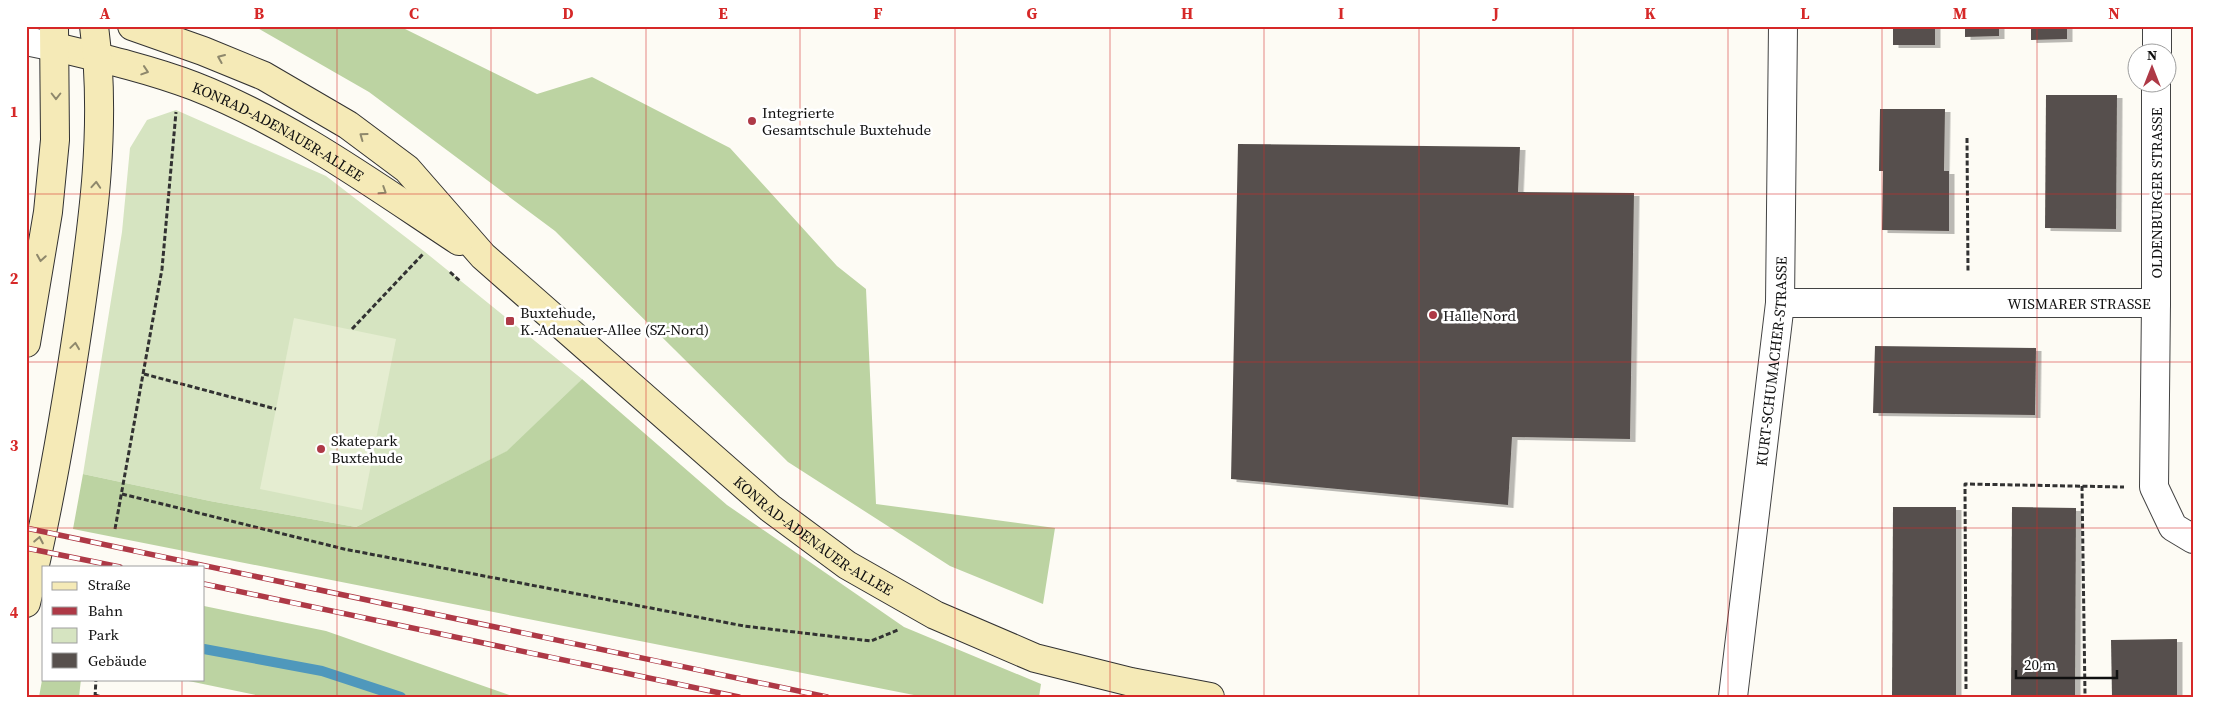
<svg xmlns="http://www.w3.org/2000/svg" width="2219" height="723" font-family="'Source Serif 4',serif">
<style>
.green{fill:#d6e4c1}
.forest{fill:#bcd3a2}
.pitch{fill:#e5edd1}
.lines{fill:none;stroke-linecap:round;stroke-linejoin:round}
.stream{stroke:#4f98bc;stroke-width:10}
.building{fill:#57504d;filter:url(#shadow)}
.street-casing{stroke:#434343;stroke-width:30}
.secondary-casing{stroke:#323232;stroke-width:30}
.path{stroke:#323232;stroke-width:3;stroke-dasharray:5 2.5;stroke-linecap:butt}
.street{stroke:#fff;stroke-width:28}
.secondary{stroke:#f5eab7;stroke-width:28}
.rail-casing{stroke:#ae3946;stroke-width:5.5}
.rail{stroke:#fff;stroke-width:4;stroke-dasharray:11;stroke-linecap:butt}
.oneway{stroke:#8e886c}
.grid{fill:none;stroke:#d62828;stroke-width:1;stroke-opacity:0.55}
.poi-dot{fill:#ae3946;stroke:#fff;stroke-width:2}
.labels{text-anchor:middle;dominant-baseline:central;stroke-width:5;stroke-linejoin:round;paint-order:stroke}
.poi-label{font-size:15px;fill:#101010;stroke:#fff;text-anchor:start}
.street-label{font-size:15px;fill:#101010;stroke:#fff}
.neatline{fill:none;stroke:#d62828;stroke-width:2}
.grid-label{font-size:16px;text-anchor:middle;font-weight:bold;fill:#d62828}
</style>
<defs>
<filter id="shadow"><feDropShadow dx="5.5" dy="3" stdDeviation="0" flood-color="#0004"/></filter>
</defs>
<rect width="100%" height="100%" fill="#fdfbf4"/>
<!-- green -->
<polygon class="green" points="176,110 326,176 425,252 582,379 508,451 356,527 210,501 83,474 122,232 130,148 147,120"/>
<!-- forest -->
<g class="forest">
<polygon points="254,26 399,26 537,94 592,77 730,148 837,266 866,289 876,504 1055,528 1043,604 950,566 788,462 555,231 369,92"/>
<polygon points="582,379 727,505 904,627 1041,684 1039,697 924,697 73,529 83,474 210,501 356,527 507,451"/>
<polygon points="204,606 326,631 515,697 265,697 179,679 204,679"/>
<polygon points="44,669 44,679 81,679 79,697 39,697"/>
</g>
<!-- pitch -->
<polygon class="pitch" points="294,318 396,339 362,510 260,489"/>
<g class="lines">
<!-- stream -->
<polyline class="stream" points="204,649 322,671 401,697"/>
</g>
<!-- building -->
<g class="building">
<rect x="1893" y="26" width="42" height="19"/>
<polygon points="1965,26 1999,26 1999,36 1965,37"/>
<polygon points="2031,26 2067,26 2067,39 2031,40"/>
<polygon points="2046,95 2117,95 2116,229 2045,228"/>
<polygon points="1880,109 1945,109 1944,171 1949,171 1949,231 1882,230 1883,171 1879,171"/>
<polygon points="1238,144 1520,147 1518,192 1634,193 1630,439 1512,437 1508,505 1231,479"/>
<polygon points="1875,346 2036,348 2035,415 1873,413"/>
<polygon points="1893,507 1956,507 1956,697 1892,697"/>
<polygon points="2012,507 2076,508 2075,697 2011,697"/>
<polygon points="2177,639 2177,697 2112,697 2111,640"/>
</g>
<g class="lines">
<!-- street casing -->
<g class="street-casing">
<g id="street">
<polyline points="26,41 55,47"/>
<polyline points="2157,52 2157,26"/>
<path id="s1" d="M 1780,303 L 2156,303 L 2154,487 L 2173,527 L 2193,539"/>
<polyline points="2156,303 2156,82"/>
<path id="s2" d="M 1733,697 L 1780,303 L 1783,26"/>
</g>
</g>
<!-- secondary casing -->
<g class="secondary-casing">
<g id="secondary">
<path id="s3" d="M 132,26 L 203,51 L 264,76 L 348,125 L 407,169 L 483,256 L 770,508 L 847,565 L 935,615 L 1035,658 L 1131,682 L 1210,697"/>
<path id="s4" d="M 55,47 C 101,58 149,69 194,86 C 289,123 374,185 459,241"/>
<polyline points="26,343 48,212 55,140 54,26"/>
<path d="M 26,603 C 49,510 65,415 79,320 C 93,223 107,125 94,26"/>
</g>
</g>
<!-- path -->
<g class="path">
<polyline points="1967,138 1968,272"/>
<polyline points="450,272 460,281"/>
<polyline points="352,329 423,254"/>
<polyline points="144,374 276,409"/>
<polyline points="2082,486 2085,695"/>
<polyline points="122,494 344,549 744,626 871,641 898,630"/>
<polyline points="115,529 162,269 176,112"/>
<polyline points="1966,689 1965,484 2124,487"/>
<polyline points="95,695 102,697"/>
<polyline points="95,697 96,679"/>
</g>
<!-- street -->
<use href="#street" class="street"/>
<!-- secondary -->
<use href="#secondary" class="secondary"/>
<!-- rail casing -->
<g class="rail-casing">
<g id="rail">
<polyline points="26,528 827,697"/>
<polyline points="26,548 120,567"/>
<polyline points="204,584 739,697"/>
</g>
</g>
<!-- rail -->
<use href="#rail" class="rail"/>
</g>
<!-- one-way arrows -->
<defs><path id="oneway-chevron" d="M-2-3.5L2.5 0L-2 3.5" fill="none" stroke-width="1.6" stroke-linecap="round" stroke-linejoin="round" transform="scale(1.25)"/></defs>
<g class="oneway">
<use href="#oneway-chevron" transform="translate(221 58) rotate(-157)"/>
<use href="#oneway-chevron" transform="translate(145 71) rotate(18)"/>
<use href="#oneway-chevron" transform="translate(56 96) rotate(90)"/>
<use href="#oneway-chevron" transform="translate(363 136) rotate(-144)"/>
<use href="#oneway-chevron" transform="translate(96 185) rotate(-86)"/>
<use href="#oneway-chevron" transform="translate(383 191) rotate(33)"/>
<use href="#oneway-chevron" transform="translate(41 258) rotate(99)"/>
<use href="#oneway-chevron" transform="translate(75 346) rotate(-82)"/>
<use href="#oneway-chevron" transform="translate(39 540) rotate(-79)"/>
</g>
<!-- grid -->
<path class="grid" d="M 182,26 L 182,567M 337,26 L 337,697M 491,26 L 491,697M 646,26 L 646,697M 800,26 L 800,697M 955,26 L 955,697M 1110,26 L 1110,697M 1264,26 L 1264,697M 1419,26 L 1419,697M 1573,26 L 1573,697M 1728,26 L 1728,697M 1882,26 L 1882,697M 2037,26 L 2037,697M 26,194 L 2193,194M 26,362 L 2193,362M 26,528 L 2193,528M 182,679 L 182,697"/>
<!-- markers -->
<g class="poi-dot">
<circle cx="752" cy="121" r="5"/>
<circle cx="1433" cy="315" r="5"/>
<rect x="505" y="316" width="10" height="10" rx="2.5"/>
<circle cx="321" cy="449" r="5"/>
</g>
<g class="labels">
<!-- poi labels -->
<g class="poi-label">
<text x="762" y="112">Integrierte<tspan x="762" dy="17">Gesamtschule Buxtehude</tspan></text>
<text x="520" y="312">Buxtehude,<tspan x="520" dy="17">K.-Adenauer-Allee (SZ-Nord)</tspan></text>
<text x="1443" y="315">Halle Nord</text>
<text x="331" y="440">Skatepark<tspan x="331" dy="17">Buxtehude</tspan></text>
</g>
<!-- street labels -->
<g class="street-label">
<text stroke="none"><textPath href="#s4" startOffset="240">KONRAD-ADENAUER-ALLEE</textPath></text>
<text transform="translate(2156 193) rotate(-90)">OLDENBURGER STRASSE</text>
<text stroke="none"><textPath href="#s1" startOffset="299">WISMARER STRASSE</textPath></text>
<text stroke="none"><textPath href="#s2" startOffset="338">KURT-SCHUMACHER-STRASSE</textPath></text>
<text stroke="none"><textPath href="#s3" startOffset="861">KONRAD-ADENAUER-ALLEE</textPath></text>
</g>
</g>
<!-- border -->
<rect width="2219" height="723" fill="none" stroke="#ffffff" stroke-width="55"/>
<!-- legend -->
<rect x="42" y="566" width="162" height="115" fill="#ffffff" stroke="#9f9f9f"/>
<rect x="52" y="582" width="25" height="8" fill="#f5eab7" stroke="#9f9f9f"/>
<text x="88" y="590" font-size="15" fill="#101010">Straße</text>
<rect x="52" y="607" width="25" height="8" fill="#ae3946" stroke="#9f9f9f"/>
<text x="88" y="616" font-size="15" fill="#101010">Bahn</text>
<rect x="52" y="628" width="25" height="15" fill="#d6e4c1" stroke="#9f9f9f"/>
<text x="88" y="640" font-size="15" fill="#101010">Park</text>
<rect x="52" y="653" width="25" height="15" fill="#57504d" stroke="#9f9f9f"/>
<text x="88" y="666" font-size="15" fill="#101010">Gebäude</text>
<!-- north arrow -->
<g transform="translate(2152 68)"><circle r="24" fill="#ffffff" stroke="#9f9f9f"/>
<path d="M0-4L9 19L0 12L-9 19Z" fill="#ae3946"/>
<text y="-8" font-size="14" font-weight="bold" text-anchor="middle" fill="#101010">N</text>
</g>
<!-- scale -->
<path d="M2016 670v8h101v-8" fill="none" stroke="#101010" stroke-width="2.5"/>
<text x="2024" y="670" font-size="15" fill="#101010" stroke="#ffffff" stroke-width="4" paint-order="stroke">20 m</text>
<rect x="28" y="28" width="2164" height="668" class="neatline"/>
<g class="grid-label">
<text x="105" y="19">A</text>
<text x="259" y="19">B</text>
<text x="414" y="19">C</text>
<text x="568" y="19">D</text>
<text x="723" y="19">E</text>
<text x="878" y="19">F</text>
<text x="1032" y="19">G</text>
<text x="1187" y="19">H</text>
<text x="1341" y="19">I</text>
<text x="1496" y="19">J</text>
<text x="1650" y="19">K</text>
<text x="1805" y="19">L</text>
<text x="1960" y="19">M</text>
<text x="2114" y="19">N</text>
<text x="14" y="117">1</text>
<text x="14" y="284">2</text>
<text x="14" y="451">3</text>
<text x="14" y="618">4</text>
</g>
</svg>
